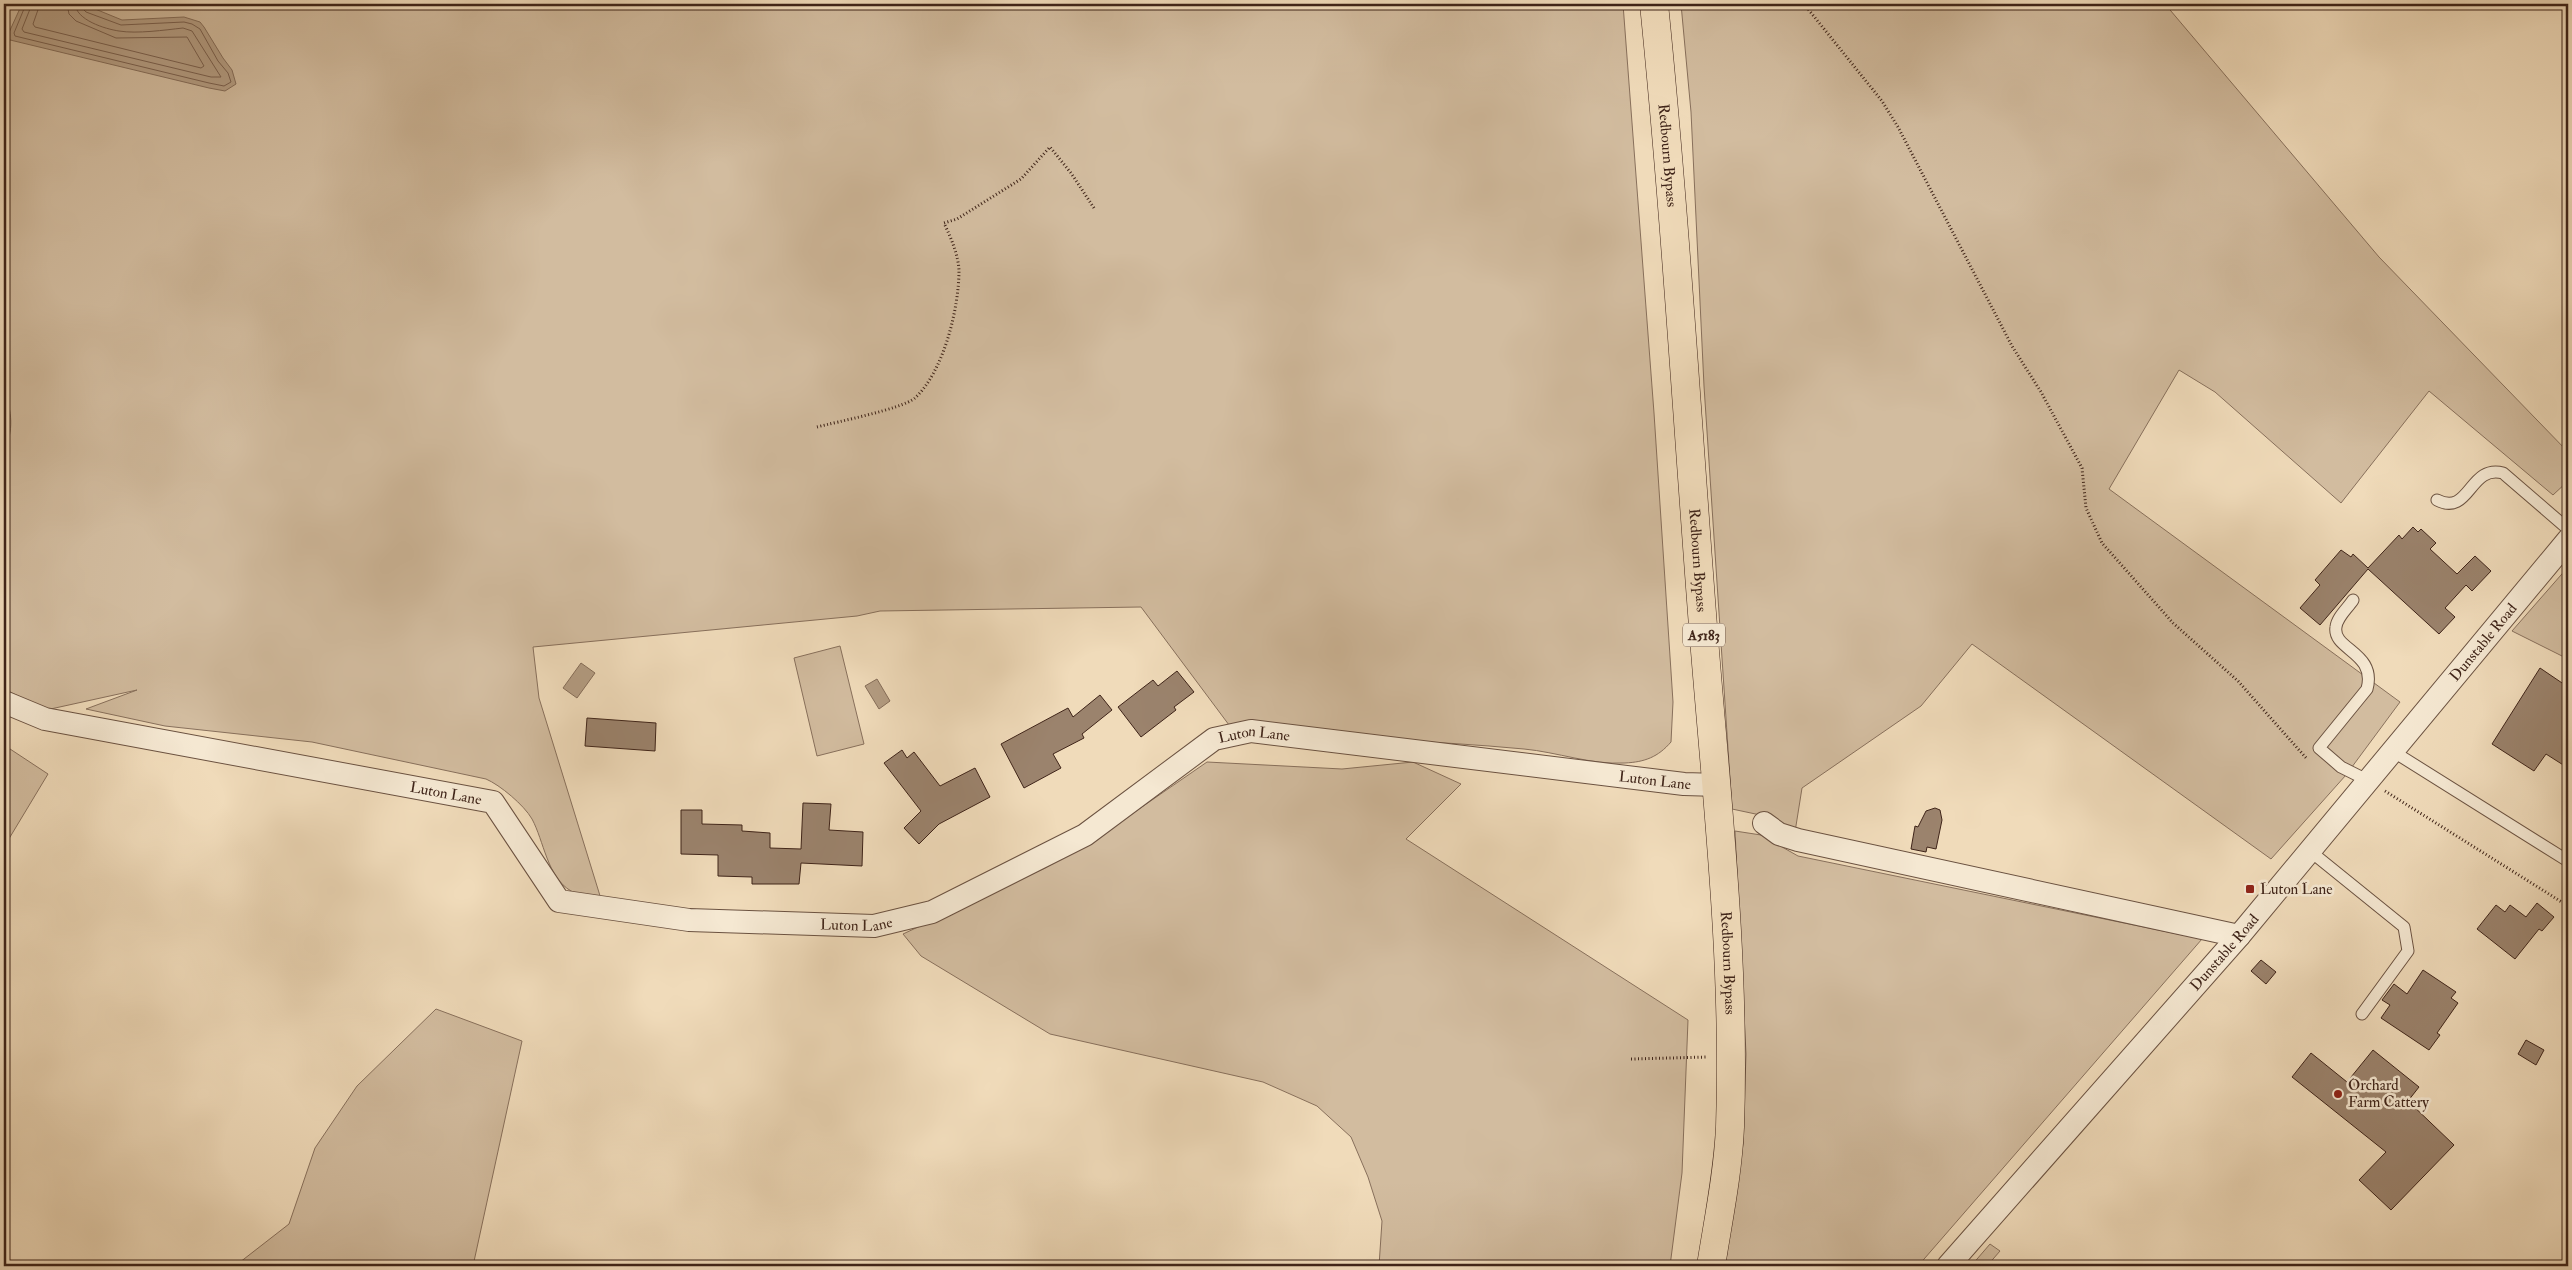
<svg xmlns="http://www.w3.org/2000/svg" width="2572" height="1270" font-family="'IM FELL Double Pica',serif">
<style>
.green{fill:#d2bc9f;stroke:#88705c}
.water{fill:#b49d83;stroke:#856d59}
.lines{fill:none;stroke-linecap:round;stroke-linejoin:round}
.shore{stroke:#7a604e;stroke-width:1}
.building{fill:#9b836d;stroke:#3f2419}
.service-casing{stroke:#6b5241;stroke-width:13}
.minor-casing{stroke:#6b5241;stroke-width:24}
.primary-casing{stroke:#3f2419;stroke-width:29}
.path{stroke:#3f2419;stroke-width:3;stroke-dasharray:1 2.5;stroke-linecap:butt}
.service{stroke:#f5e8d2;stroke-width:11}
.minor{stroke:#f5e8d2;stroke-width:22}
.primary{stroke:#f0dbba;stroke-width:28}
.poi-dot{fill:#8f2418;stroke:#f5e8d2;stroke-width:2}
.labels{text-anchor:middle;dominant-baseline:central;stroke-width:5;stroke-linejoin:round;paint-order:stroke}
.shield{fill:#f5e8d2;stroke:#765f50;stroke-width:1}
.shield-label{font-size:14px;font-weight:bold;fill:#3f2419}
.street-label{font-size:15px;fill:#3f2419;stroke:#f5e8d2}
.poi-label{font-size:15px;fill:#3f2419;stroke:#f5e8d2;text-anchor:start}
</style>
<rect width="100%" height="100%" fill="#f0dbba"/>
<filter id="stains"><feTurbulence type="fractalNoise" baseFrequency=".004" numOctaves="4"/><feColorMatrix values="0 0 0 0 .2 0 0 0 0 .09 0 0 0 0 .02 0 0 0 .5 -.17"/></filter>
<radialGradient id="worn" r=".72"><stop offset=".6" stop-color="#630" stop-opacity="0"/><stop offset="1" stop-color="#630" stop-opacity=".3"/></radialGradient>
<!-- green -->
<g class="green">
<path d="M 4,4 L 1623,4 L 1654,413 L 1673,702 L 1671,742 C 1658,757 1645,762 1625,763 C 1591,765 1557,752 1524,749 C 1428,740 1331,738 1235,733 L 1141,607 L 880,611 L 857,616 L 533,647 L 539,698 L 601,899 C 592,897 579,896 571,891 C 547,877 544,841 532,819 C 524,805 500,785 486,779 L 312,742 L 165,726 L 86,709 L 137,690 L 46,710 L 4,689 Z"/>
<polygon points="1681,4 2165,4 2379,257 2568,452 2568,481 2553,495 2429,391 2341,503 2215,392 2179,370 2109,489 2400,702 2346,775 2271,859 1972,644 1921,706 1802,788 1795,832 1765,816 1732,809 1704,386 1691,112"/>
<polygon points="2568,567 2568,659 2512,631"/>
<polygon points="840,646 864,744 817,756 794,658"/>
<polygon points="4,745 48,774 4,847"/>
<polygon points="1207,762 1342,769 1413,762 1461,784 1406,839 1688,1020 1682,1173 1670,1266 1379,1266 1382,1221 1368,1177 1351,1137 1317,1106 1263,1082 1050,1034 921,956 903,934 1045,868 1094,840"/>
<polygon points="1735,831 1761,835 1798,856 2202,939 1918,1266 1725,1266 1743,1144 1746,1054"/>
<polygon points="436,1009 522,1041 473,1266 235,1266 289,1224 315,1148 357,1086"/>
<polygon points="1990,1244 2000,1251 1987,1266 1971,1266"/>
</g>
<!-- water -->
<g class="water">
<polygon points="22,4 83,4 122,20 184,17 200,22 204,27 223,58 232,70 236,84 225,91 209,88 6,39"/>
<path d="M 4,275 C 7,292 14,319 4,334 Z"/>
<path d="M 4,394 C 12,407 14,435 4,448 Z"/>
<polygon points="581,663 595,673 577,698 563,688"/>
<polygon points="877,679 890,701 879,709 865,686"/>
</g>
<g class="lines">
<!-- shore -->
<g class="shore">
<polyline points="26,4 14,33 15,36 209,83 224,86 231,82 228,73 218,61 200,29 192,24 184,22 121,25 86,12 82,8 81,4"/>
<path d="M 32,4 L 22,29 L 24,32 L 211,77 L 221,77 L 192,31 L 183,28 C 165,30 137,34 119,31 C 105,29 76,20 75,4"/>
<polyline points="40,4 33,24 35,27 201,68 204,66 187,37 116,38 76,21 69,14 67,4"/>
</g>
</g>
<!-- building -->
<g class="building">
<polygon points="2413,527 2418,532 2421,529 2436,543 2430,549 2457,574 2475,556 2491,571 2472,591 2466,585 2445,608 2455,617 2439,634 2368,569 2320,625 2300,608 2320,585 2315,580 2341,550 2351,557 2353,554 2368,568 2399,535 2402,539"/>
<polygon points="2540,668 2568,687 2568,768 2546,754 2534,771 2492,744"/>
<polygon points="1177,671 1194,692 1174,707 1176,710 1141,737 1118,707 1153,680 1158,686"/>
<polygon points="1100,695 1112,710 1082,734 1084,738 1053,754 1061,768 1024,788 1001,744 1068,708 1073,717"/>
<polygon points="587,718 656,723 655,751 585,746"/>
<polygon points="902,750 907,758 914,752 940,786 975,768 990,797 939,824 919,844 904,828 921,811 884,763"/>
<polygon points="803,803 831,804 829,830 863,832 862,866 801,863 799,884 752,884 752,877 718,876 718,855 681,854 681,810 702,810 702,824 742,825 742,831 770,833 770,848 801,849"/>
<polygon points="1935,808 1940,810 1942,820 1936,849 1927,847 1926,852 1911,849 1915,826 1918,827 1926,811"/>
<polygon points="2537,903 2554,917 2542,931 2539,929 2515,959 2477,929 2496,905 2505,912 2510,905 2526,917"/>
<polygon points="2261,960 2276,972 2266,984 2251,971"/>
<polygon points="2423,970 2456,992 2451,998 2458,1003 2437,1033 2440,1035 2429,1050 2381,1018 2390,1005 2382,1000 2394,984 2407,994"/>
<polygon points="2526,1040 2544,1050 2536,1065 2518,1054"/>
<polygon points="2373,1050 2419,1087 2408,1101 2454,1145 2391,1210 2359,1180 2386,1152 2292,1077 2311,1053 2347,1082"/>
</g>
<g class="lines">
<!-- service casing -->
<g class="service-casing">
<g id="service">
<path d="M 2437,500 C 2470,517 2469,464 2503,473 L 2568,529"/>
<path d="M 2353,600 C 2348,608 2337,617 2336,627 C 2332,650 2377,652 2367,689 L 2319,748 L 2341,767 L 2369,781"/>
<polyline points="2394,752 2568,861"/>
<polyline points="2310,851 2404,927 2408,951 2362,1014"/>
</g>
</g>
<!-- minor casing -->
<g class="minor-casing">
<g id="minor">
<path id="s1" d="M 4,702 L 45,719 L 493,802 L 559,901 L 689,920 L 874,926 L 932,912 L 1085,835 L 1214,739 L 1251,731 L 1684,784 L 1718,785"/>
<polyline points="1764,823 1779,834 1798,840 2239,936"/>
<path id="s2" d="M 1948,1266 L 2239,936 L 2568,540"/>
</g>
</g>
<!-- primary casing -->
<g class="primary-casing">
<g id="primary">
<path id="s3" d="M 1654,4 C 1674,202 1686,401 1701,600 C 1714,776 1736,951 1730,1127 C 1728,1173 1718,1221 1711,1266"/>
</g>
</g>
<!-- path -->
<g class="path">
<polyline points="1804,4 1882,101 1898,127 2012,346 2041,392 2082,468 2086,508 2102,543 2173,623 2238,681 2307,759"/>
<path d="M 817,427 C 836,422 902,409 915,398 C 944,371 959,308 959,270 C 958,254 951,238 944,223 L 957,219 L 1021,179 L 1050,147 L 1071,173 L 1094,208"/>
<polyline points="2385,791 2568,906"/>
<polyline points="1631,1059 1708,1057"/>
</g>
<!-- service -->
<use href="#service" class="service"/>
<!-- minor -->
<use href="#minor" class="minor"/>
<!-- primary -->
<use href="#primary" class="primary"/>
</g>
<!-- markers -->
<g class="poi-dot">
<rect x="2245" y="884" width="10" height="10" rx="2.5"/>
<circle cx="2338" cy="1094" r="5"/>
</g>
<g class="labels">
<!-- shield labels -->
<rect class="shield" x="1683" y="623.5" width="42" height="23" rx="4"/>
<g class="shield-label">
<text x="1704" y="635">A5183</text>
</g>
<!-- street labels -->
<g class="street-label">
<text stroke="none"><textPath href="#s3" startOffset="152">Redbourn Bypass</textPath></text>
<text stroke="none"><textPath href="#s3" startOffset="558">Redbourn Bypass</textPath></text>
<text stroke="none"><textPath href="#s2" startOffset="822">Dunstable Road</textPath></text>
<text stroke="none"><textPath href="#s1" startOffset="1368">Luton Lane</textPath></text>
<text stroke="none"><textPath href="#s1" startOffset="1772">Luton Lane</textPath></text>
<text stroke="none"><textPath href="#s1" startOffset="452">Luton Lane</textPath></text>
<text stroke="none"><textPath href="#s1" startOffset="918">Luton Lane</textPath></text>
<text stroke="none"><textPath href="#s2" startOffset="418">Dunstable Road</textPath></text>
<text stroke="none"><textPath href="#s3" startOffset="962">Redbourn Bypass</textPath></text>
</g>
<!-- poi labels -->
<g class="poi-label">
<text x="2260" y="889">Luton Lane</text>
<text x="2348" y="1085">Orchard<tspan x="2348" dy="17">Farm Cattery</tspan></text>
</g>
</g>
<!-- margin -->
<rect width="2572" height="1270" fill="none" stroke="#f0dbba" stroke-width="20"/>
<rect x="5" y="5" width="2562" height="1260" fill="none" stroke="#3f2419" stroke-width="2.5"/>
<rect x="10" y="10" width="2552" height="1250" fill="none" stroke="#3f2419"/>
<rect width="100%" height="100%" filter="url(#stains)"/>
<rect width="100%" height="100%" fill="url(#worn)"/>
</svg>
